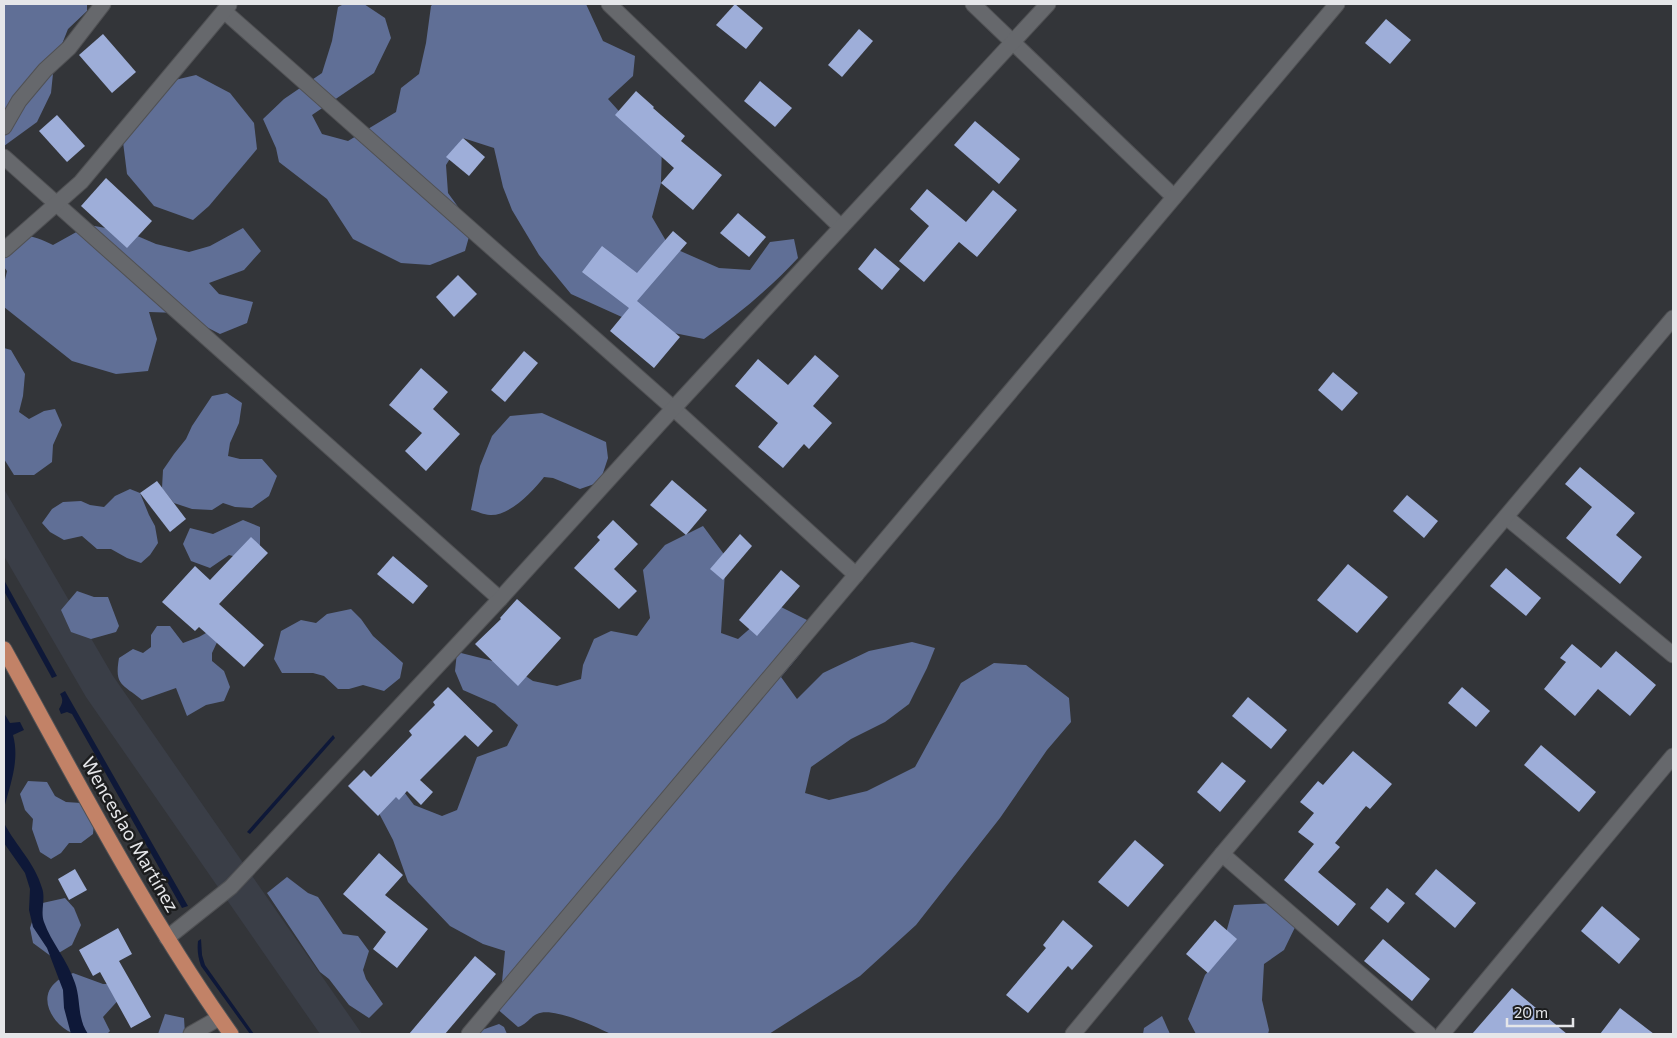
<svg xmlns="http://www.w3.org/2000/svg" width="1677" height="1038" font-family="Commissioner,sans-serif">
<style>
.built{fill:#3a3e47}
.forest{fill:#606f96}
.water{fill:#0e1838}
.building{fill:#9eaed9}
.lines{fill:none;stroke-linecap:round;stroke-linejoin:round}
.minor-casing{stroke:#505154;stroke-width:17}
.major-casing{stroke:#505154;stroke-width:17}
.minor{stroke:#66686c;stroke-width:15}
.major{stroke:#c28267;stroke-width:15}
.labels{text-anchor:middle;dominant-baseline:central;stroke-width:5;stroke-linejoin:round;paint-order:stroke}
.street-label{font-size:19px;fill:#e5e6e9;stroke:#1c1d1e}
</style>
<rect width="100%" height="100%" fill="#333539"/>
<!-- built -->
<polygon class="built" points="4,489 113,676 362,1034 320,1034 86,697 4,556"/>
<!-- forest -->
<g class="forest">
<polygon points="4,4 87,4 87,11 68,29 54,64 51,93 37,122 4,146"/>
<path d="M 344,4 L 364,4 L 385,18 L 391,38 L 374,73 L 312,115 L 322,134 L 348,141 L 396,112 L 401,88 L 419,74 L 426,43 L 431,6 L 433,4 L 586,4 L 603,41 L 635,56 L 633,76 L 608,99 L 626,119 L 662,142 L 661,183 L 652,217 L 669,246 L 719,268 L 750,270 L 770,242 L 794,239 L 798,258 C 769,289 739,314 704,339 L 644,327 L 571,294 L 539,255 L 512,210 L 503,187 L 494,148 L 463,138 L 446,165 L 448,193 L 472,226 L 465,251 L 430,265 L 401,263 L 353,239 L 327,199 L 279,162 L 276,148 L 263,119 L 284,99 L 322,73 L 332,41 L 338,7 Z"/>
<polygon points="196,75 230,93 254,123 257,149 209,206 193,220 154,206 127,174 122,134 162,83"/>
<path d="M 89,225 L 128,232 L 156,244 L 189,252 L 210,246 L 243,228 L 261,251 L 244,270 L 209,283 L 219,294 L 253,302 L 247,323 L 220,334 L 179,313 L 149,312 L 157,339 L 148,371 L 116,374 L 72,361 L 4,307 L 4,284 L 7,271 L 4,267 L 4,240 C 18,230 39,238 53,245 Z"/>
<polygon points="4,348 11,350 25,374 23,396 19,412 29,419 44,411 55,409 62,425 53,445 52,462 34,475 14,475 4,459"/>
<polygon points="227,393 242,403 239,423 230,443 228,456 240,459 262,459 277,476 269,496 252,508 235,507 223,503 212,510 192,509 174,503 162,488 163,470 174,454 186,439 192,426 212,396"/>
<path d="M 542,413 L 606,442 L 608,458 L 600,482 L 580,489 L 553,478 L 544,477 C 533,491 510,516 490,515 C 484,515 477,511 471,510 L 480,466 L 492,436 L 510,416 Z"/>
<polygon points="130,489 140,493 149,515 155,526 158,543 150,555 141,563 127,558 111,549 97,549 82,536 64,540 50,532 42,523 52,509 63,502 81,501 90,505 104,507 115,496"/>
<polygon points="243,520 260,527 260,545 240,558 229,555 210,568 191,561 183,544 190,528 213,534"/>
<path d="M 703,526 L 726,557 L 721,633 L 738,639 L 777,605 L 807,620 L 801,653 L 781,677 L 797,699 L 823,673 L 869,651 L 912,642 L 935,648 L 927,668 L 909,704 L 885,722 L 851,739 L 811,767 L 805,793 L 829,800 L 867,791 L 915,767 L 961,683 L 994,663 L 1026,665 L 1069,698 L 1071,722 L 1047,750 L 1000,818 L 916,925 L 860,976 L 769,1034 L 611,1034 C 596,1027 552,1006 537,1014 C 530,1017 526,1025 518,1027 L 495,1007 L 502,982 L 505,951 L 483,944 L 450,926 L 408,882 L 393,840 L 370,796 L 398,784 L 414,805 L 442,816 L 457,810 L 477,757 L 507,746 L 518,725 L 495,704 L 463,690 L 455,671 L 457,652 L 509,665 L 533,681 L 557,686 L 581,679 L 583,665 L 594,639 L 611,631 L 637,636 L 650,618 L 643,570 L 665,545 Z"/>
<polygon points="77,591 94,597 108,597 119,626 116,632 91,639 71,632 61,610"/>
<polygon points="351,609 361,619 373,636 403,663 400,678 384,691 363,685 349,689 338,689 324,676 313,673 282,673 274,659 281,631 301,620 316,623 327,614"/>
<path d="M 157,626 L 170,626 L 183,643 L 199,637 L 213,629 L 219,638 L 212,653 L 212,661 L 224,671 L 230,687 L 224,701 L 206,705 L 187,716 L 176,688 L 142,700 C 123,684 114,686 119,658 L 133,649 L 143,653 L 151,647 L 151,635 Z"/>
<polygon points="28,781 47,782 55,796 66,802 81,803 95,812 93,834 81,843 69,843 61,853 51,859 40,852 32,829 33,819 25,810 20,794"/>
<polygon points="287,877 308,893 318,897 343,934 358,936 369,951 363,970 366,979 383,1004 369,1018 349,1005 329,979 320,972 267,893"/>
<polygon points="65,898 74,908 81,925 72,945 52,957 33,943 30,928 38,904"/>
<polygon points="1280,903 1300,917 1284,950 1264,964 1262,1000 1269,1030 1268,1034 1196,1034 1188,1019 1205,975 1222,955 1225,936 1234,905"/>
<path d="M 73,973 L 103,984 L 112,984 L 122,996 L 103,1017 L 110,1031 L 107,1034 C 95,1034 78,1036 68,1031 C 51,1021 38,997 56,982 C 60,978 68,976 73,973 Z"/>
<polygon points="165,1014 184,1018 185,1034 158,1034"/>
<polygon points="1162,1016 1170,1034 1143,1034 1144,1028"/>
<polygon points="499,1024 504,1027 507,1034 460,1034 479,1031"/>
</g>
<!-- water -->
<g class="water">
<polygon points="4,580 57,676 52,678 4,591"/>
<path d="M 65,691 L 188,906 L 182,908 L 72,714 L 67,712 L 61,714 L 59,709 C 62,704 64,700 60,694 Z"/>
<path d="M 4,713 L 10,723 L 20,722 L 24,730 L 13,735 C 20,761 10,784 4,809 Z"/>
<polygon points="333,735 335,738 250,834 247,832"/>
<path d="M 4,823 C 16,846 35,863 42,888 C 46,899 40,911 44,922 C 51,942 68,961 75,983 C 81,1000 77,1018 88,1034 L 71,1034 L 64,1008 L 63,990 L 47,948 L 33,927 L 29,910 L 30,889 L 25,873 L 4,843 Z"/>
<path d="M 201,939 L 202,955 L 205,965 L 254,1034 L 250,1034 L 201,966 C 198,957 197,950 198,941 Z"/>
</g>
<!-- building -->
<g class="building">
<polygon points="735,4 763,28 746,49 716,25"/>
<polygon points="1386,19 1411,40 1390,64 1365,43"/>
<polygon points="859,29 873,41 842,77 828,65"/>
<polygon points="103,34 136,72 112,93 79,55"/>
<polygon points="760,81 792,108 775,127 744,101"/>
<polygon points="636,91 654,107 653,108 685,136 681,141 722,175 693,210 661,183 674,168 615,115"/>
<polygon points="57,115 85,146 67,162 39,131"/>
<polygon points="975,121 1020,159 999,184 954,145"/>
<polygon points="463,138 485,157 469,176 446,157"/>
<polygon points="106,178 152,221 127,248 81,206"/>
<polygon points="927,189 966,222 993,190 1017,210 977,257 959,242 924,282 899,261 929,226 910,209"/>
<polygon points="738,213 766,237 749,257 720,233"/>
<polygon points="673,231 687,243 637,301 680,337 654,368 610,331 629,308 582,272 602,246 637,273"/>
<polygon points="875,248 900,269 882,290 858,269"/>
<polygon points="458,275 477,294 454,317 436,297"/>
<polygon points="524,351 538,363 505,402 491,390"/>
<polygon points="815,355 839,376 813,406 832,423 809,449 804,444 783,468 758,447 778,423 735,386 758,359 788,385"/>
<polygon points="421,368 448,392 433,409 460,434 426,471 405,451 422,433 389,405"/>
<polygon points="1333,372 1358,393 1342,411 1318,390"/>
<polygon points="1580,467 1635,513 1616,535 1642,557 1620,584 1566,538 1592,507 1565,484"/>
<polygon points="672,480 707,510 686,535 650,505"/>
<polygon points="157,481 186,519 170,532 140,493"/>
<polygon points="1407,495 1438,521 1424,538 1393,511"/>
<polygon points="613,520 638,544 614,569 637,591 619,609 574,568 600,540 597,537"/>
<polygon points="740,534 752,546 723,580 710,569"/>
<polygon points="251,537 268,553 219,604 264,645 244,667 199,627 195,631 162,602 195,566 210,580"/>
<polygon points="393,556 428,586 413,604 377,574"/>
<polygon points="1348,564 1388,597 1357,633 1317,600"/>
<polygon points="1506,568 1541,598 1526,616 1490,586"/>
<polygon points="781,570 800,586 757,636 739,620"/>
<polygon points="517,599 561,638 518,686 475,644 501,619 500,618"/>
<polygon points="1572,644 1601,668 1616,651 1656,685 1630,716 1598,689 1575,716 1544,689 1566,662 1560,658"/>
<polygon points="448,687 493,731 478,747 465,735 420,780 433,792 421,805 407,791 399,800 396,797 378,816 348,786 364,770 371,777 412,735 409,731 435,705 433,702"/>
<polygon points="1462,687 1490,711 1476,727 1448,703"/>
<polygon points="1248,697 1287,730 1271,749 1232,716"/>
<polygon points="1541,745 1596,792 1579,812 1524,765"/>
<polygon points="1353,751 1392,784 1370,809 1366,806 1335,843 1340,847 1318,872 1356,904 1338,926 1284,880 1314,844 1298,832 1314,813 1300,802 1318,781 1323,785"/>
<polygon points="1222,762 1246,781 1220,812 1197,792"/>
<polygon points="1135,840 1164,865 1128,907 1098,882"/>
<polygon points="379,853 403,875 385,895 428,929 397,968 373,949 386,932 343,894"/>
<polygon points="75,869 87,890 69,900 58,879"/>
<polygon points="1436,869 1476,903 1455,928 1415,894"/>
<polygon points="1387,888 1405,903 1388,923 1370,908"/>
<polygon points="1602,906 1640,939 1619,964 1581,931"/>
<polygon points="1063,920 1093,946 1072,970 1068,966 1028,1013 1006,995 1046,948 1043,945"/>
<polygon points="1215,920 1237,939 1208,973 1186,954"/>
<polygon points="118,928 132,954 119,961 151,1017 131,1028 100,972 93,976 79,950"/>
<polygon points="1383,939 1430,979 1412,1001 1364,961"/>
<polygon points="475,956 496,974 445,1034 409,1034"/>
<polygon points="1512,988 1567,1034 1472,1034"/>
<polygon points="1620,1008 1654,1034 1600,1034"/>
</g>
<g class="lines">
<!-- minor casing -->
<g class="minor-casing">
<g id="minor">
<polyline points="609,4 841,227"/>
<polyline points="973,4 1174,197"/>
<polyline points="224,11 673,408 856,575"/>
<polyline points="4,127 19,101 45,70 69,48 103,4"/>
<polyline points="4,157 500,599"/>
<polyline points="4,250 81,182 229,5"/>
<polyline points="1506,517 1673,655"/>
<polyline points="1222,854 1429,1034"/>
<polyline points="167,938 231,887 500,599 659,424 1048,4"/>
<polyline points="191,1034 219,1018"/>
<polyline points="469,1034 1337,4"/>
<polyline points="1073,1034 1222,854 1673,318"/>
<polyline points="1442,1034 1673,756"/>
</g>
</g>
<!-- major casing -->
<g class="major-casing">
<path id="major" d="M 4,649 C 76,779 145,913 231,1034"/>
</g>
<!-- minor -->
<use href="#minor" class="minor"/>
<!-- major -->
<use href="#major" class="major"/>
</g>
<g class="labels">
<!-- street labels -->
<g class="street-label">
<text transform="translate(131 834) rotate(60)">Wenceslao Martínez</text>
</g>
</g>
<!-- border -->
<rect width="1677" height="1038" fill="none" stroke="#e5e6e9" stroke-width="10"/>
<!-- scale -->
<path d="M1507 1018v8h66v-8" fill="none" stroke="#e5e6e9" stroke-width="2.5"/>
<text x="1514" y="1018" font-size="15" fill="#e5e6e9" stroke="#1c1d1e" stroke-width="4" paint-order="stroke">20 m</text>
</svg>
